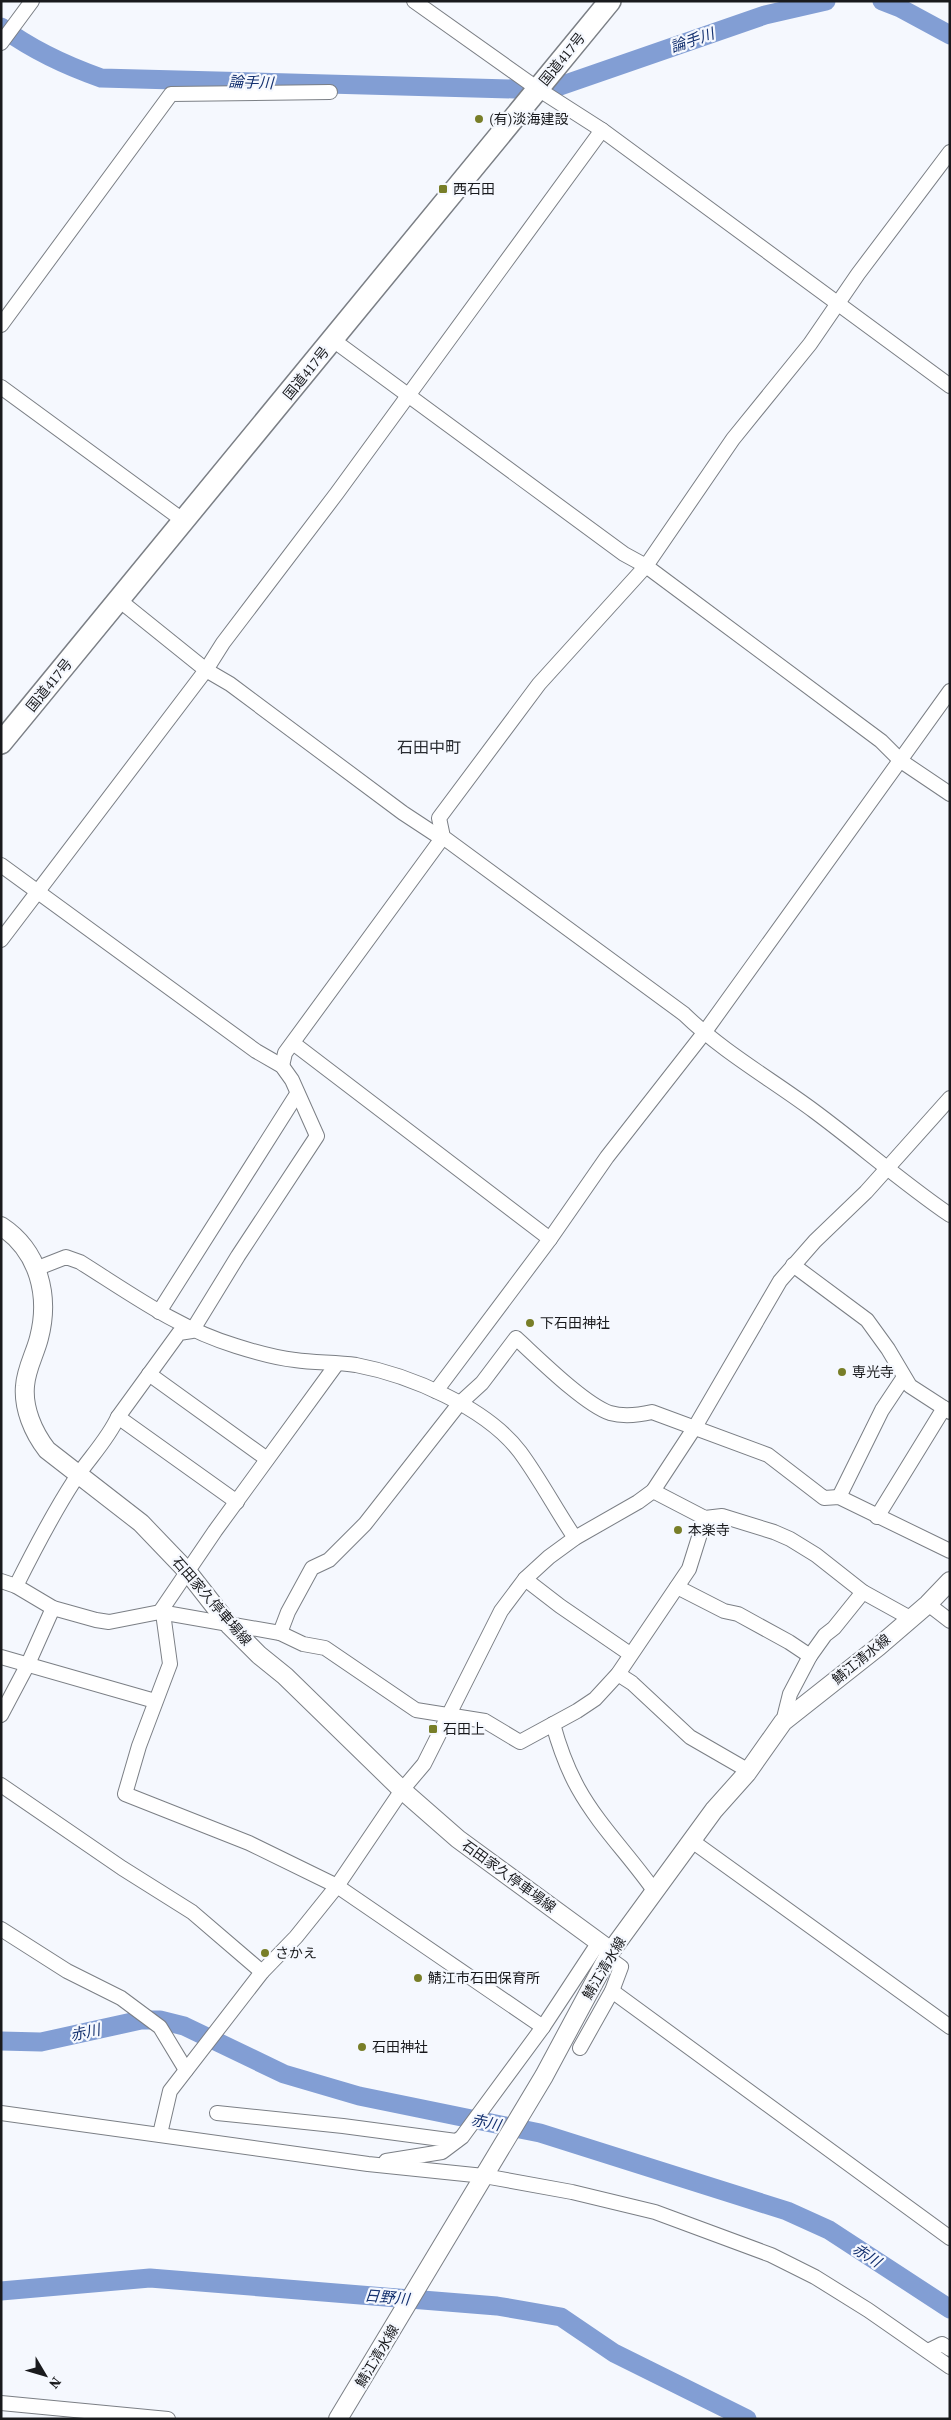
<svg xmlns="http://www.w3.org/2000/svg" width="951" height="2420" font-family="'Source Serif 4','Noto Sans JP',serif">
<style>
.lines{fill:none;stroke-linecap:round;stroke-linejoin:round}
.river{stroke:#829ed4;stroke-width:19}
.minor-casing{stroke:#7b7f85;stroke-width:16}
.major-casing{stroke:#7b7f85;stroke-width:20}
.highway-casing{stroke:#7b7f85;stroke-width:24}
.minor{stroke:#fff;stroke-width:14}
.major{stroke:#fff;stroke-width:18}
.highway{stroke:#fff;stroke-width:21}
.poi-dot{fill:#787e28;stroke:#f5f8fe;stroke-width:2}
.labels{text-anchor:middle;dominant-baseline:central;stroke-width:4.5;stroke-linejoin:round;paint-order:stroke}
.street-label{font-size:14px;fill:#191a1d;stroke:#f5f8fe}
.poi-label{font-size:14px;fill:#191a1d;stroke:#f5f8fe;text-anchor:start}
.water-label{font-size:15px;font-style:italic;fill:#13306f;stroke:#f5f8fe}
.quarter-label{font-size:16px;fill:#292c31;stroke:#f5f8fe}
</style>
<rect width="100%" height="100%" fill="#f5f8fe"/>
<g class="lines">
<!-- river -->
<g class="river">
<polyline points="882,1 900,8 950,35"/>
<path d="M 1,27 C 32,50 64,65 101,78 L 514,89"/>
<polyline points="560,86 765,15 826,1"/>
<polyline points="1,2041 41,2042 141,2020 160,2020 184,2026 284,2074 359,2096 540,2133 787,2211 829,2230 950,2309"/>
<polyline points="1,2291 150,2278 497,2306 561,2317 614,2353 747,2419"/>
</g>
<!-- minor casing -->
<g class="minor-casing">
<g id="minor">
<polyline points="414,1 538,89 602,130 950,386"/>
<polyline points="1,43 32,1"/>
<path d="M 950,152 L 858,274 L 810,344 L 733,439 L 646,566 L 539,684 L 439,818 L 443,837 L 684,1014 C 723,1052 771,1079 814,1111 C 860,1145 903,1183 950,1215"/>
<polyline points="1,325 171,94 330,92"/>
<polyline points="333,340 624,554 646,566 881,741 901,761 950,794"/>
<polyline points="1,387 184,521"/>
<polyline points="119,600 206,670 230,684 403,813 441,838"/>
<path d="M 1,865 L 256,1051 L 282,1066 L 292,1080 L 317,1136 L 238,1256 L 192,1331 L 179,1333 L 118,1417 C 107,1441 88,1459 74,1481 C 52,1515 34,1550 16,1586"/>
<polyline points="1,940 206,670 223,643 337,493 602,130"/>
<polyline points="293,1043 550,1239"/>
<polyline points="282,1066 285,1053 443,837"/>
<polyline points="793,1265 867,1320 888,1349 910,1386 950,1412"/>
<path d="M 38,1268 L 66,1257 L 80,1262 C 131,1294 179,1329 236,1346 C 255,1352 276,1358 295,1360 C 315,1363 336,1362 356,1365 C 409,1375 486,1407 520,1452 C 540,1479 556,1510 575,1538"/>
<polyline points="159,1312 297,1094"/>
<polyline points="149,1374 267,1459"/>
<polyline points="436,1391 550,1239 607,1157 704,1033 950,691"/>
<polyline points="118,1417 237,1502"/>
<polyline points="653,1491 705,1518 722,1516 774,1532 790,1539 816,1555 863,1592 910,1618"/>
<polyline points="839,1497 882,1410 904,1377"/>
<polyline points="877,1517 944,1408"/>
<polyline points="525,1579 560,1606 630,1654"/>
<polyline points="1,1581 16,1586 53,1608 96,1620 109,1622 160,1612 280,1633 303,1644 325,1648 416,1710 485,1721 520,1742 577,1711 595,1699 618,1674 689,1569 705,1518"/>
<polyline points="677,1587 724,1611 738,1614 789,1642 810,1656"/>
<polyline points="928,1604 950,1621"/>
<polyline points="160,1612 215,1531 336,1365"/>
<polyline points="163,1613 170,1664 139,1746 125,1794 249,1843 337,1886 543,2027"/>
<path d="M 280,1633 L 288,1612 L 312,1568 L 329,1560 L 365,1524 L 459,1404 L 482,1383 L 516,1338 C 538,1358 584,1404 610,1413 C 624,1417 639,1415 652,1412 L 768,1455 L 824,1498 L 839,1497 L 950,1551"/>
<polyline points="1,1657 155,1701"/>
<polyline points="618,1674 632,1683 690,1737 742,1767 747,1773"/>
<polyline points="1,1715 28,1664 53,1608"/>
<polyline points="783,1722 790,1694 810,1656 825,1635 834,1628 863,1592"/>
<path d="M 553,1724 C 559,1746 567,1768 578,1788 C 599,1826 631,1857 655,1892"/>
<polyline points="1,1785 122,1868 192,1912 262,1972"/>
<polyline points="692,1841 950,2027"/>
<polyline points="1,1929 67,1971 121,1998 160,2027 186,2070"/>
<polyline points="612,1991 950,2238"/>
<polyline points="580,2048 612,1991 621,1967 607,1957"/>
<polyline points="1,2113 368,2164 484,2176 572,2192 655,2212 771,2255 815,2277 868,2310 950,2367"/>
<polyline points="217,2113 343,2126 456,2141"/>
<polyline points="160,2134 170,2091 262,1972 296,1937 337,1886 402,1790 424,1764 501,1611 525,1579 549,1557 575,1538 638,1502 653,1491 695,1427 780,1281 815,1241 866,1192 950,1098"/>
<polyline points="386,2161 442,2152 462,2137 543,2027 599,1942"/>
<polyline points="928,2351 942,2344 950,2349"/>
<polyline points="1,2403 168,2419"/>
</g>
</g>
<!-- major casing -->
<g class="major-casing">
<g id="major">
<path d="M 1,1226 C 39,1251 50,1296 39,1338 C 35,1354 26,1369 25,1386 C 23,1408 33,1432 47,1450 L 141,1523 L 187,1571 L 230,1626 L 259,1655 L 285,1676 L 402,1790 L 458,1839 L 611,1951"/>
<polyline points="338,2419 544,2076 611,1951 714,1810 747,1773 783,1722 878,1647 928,1604 950,1581"/>
</g>
</g>
<!-- highway casing -->
<g class="highway-casing">
<polyline id="highway" points="1,743 610,1"/>
</g>
<!-- minor -->
<use href="#minor" class="minor"/>
<!-- major -->
<use href="#major" class="major"/>
<!-- highway -->
<use href="#highway" class="highway"/>
</g>
<!-- markers -->
<g class="poi-dot">
<circle cx="479" cy="119" r="5"/>
<rect x="438" y="184" width="10" height="10" rx="2.5"/>
<circle cx="530" cy="1323" r="5"/>
<circle cx="842" cy="1372" r="5"/>
<circle cx="678" cy="1530" r="5"/>
<rect x="428" y="1724" width="10" height="10" rx="2.5"/>
<circle cx="265" cy="1953" r="5"/>
<circle cx="418" cy="1978" r="5"/>
<circle cx="362" cy="2047" r="5"/>
</g>
<g class="labels">
<!-- street labels -->
<g class="street-label">
<text transform="translate(562 59) rotate(-51)">国道417号</text>
<text transform="translate(306 373) rotate(-51)">国道417号</text>
<text transform="translate(49 685) rotate(-51)">国道417号</text>
<text transform="translate(212 1601) rotate(49)">石田家久停車場線</text>
<text transform="translate(861 1659) rotate(-39)">鯖江清水線</text>
<text transform="translate(509 1876) rotate(36)">石田家久停車場線</text>
<text transform="translate(604 1968) rotate(-59)">鯖江清水線</text>
<text transform="translate(377 2356) rotate(-59)">鯖江清水線</text>
</g>
<!-- poi labels -->
<g class="poi-label">
<text x="489" y="119">(有)淡海建設</text>
<text x="453" y="189">西石田</text>
<text x="540" y="1323">下石田神社</text>
<text x="852" y="1372">専光寺</text>
<text x="688" y="1530">本楽寺</text>
<text x="443" y="1729">石田上</text>
<text x="275" y="1953">さかえ</text>
<text x="428" y="1978">鯖江市石田保育所</text>
<text x="372" y="2047">石田神社</text>
</g>
<!-- water labels -->
<g class="water-label">
<text transform="translate(692 40) rotate(-19)">論手川</text>
<text transform="translate(251 82) rotate(2)">論手川</text>
<text transform="translate(85 2032) rotate(-12)">赤川</text>
<text transform="translate(486 2122) rotate(12)">赤川</text>
<text transform="translate(867 2255) rotate(33)">赤川</text>
<text transform="translate(387 2297) rotate(5)">日野川</text>
</g>
<!-- quarter labels -->
<g class="quarter-label">
<text x="429" y="747">石田中町</text>
</g>
</g>
<!-- border -->
<rect width="951" height="2420" fill="none" stroke="#191a1d" stroke-width="5"/>
<!-- north arrow -->
<g transform="translate(45 2375) rotate(128)" stroke="#f5f8fe" stroke-width="4" paint-order="stroke">
<path d="M0-4L9 19L0 12L-9 19Z" fill="#191a1d"/>
<text y="-8" font-size="14" font-weight="bold" text-anchor="middle" fill="#191a1d">N</text>
</g>
</svg>
